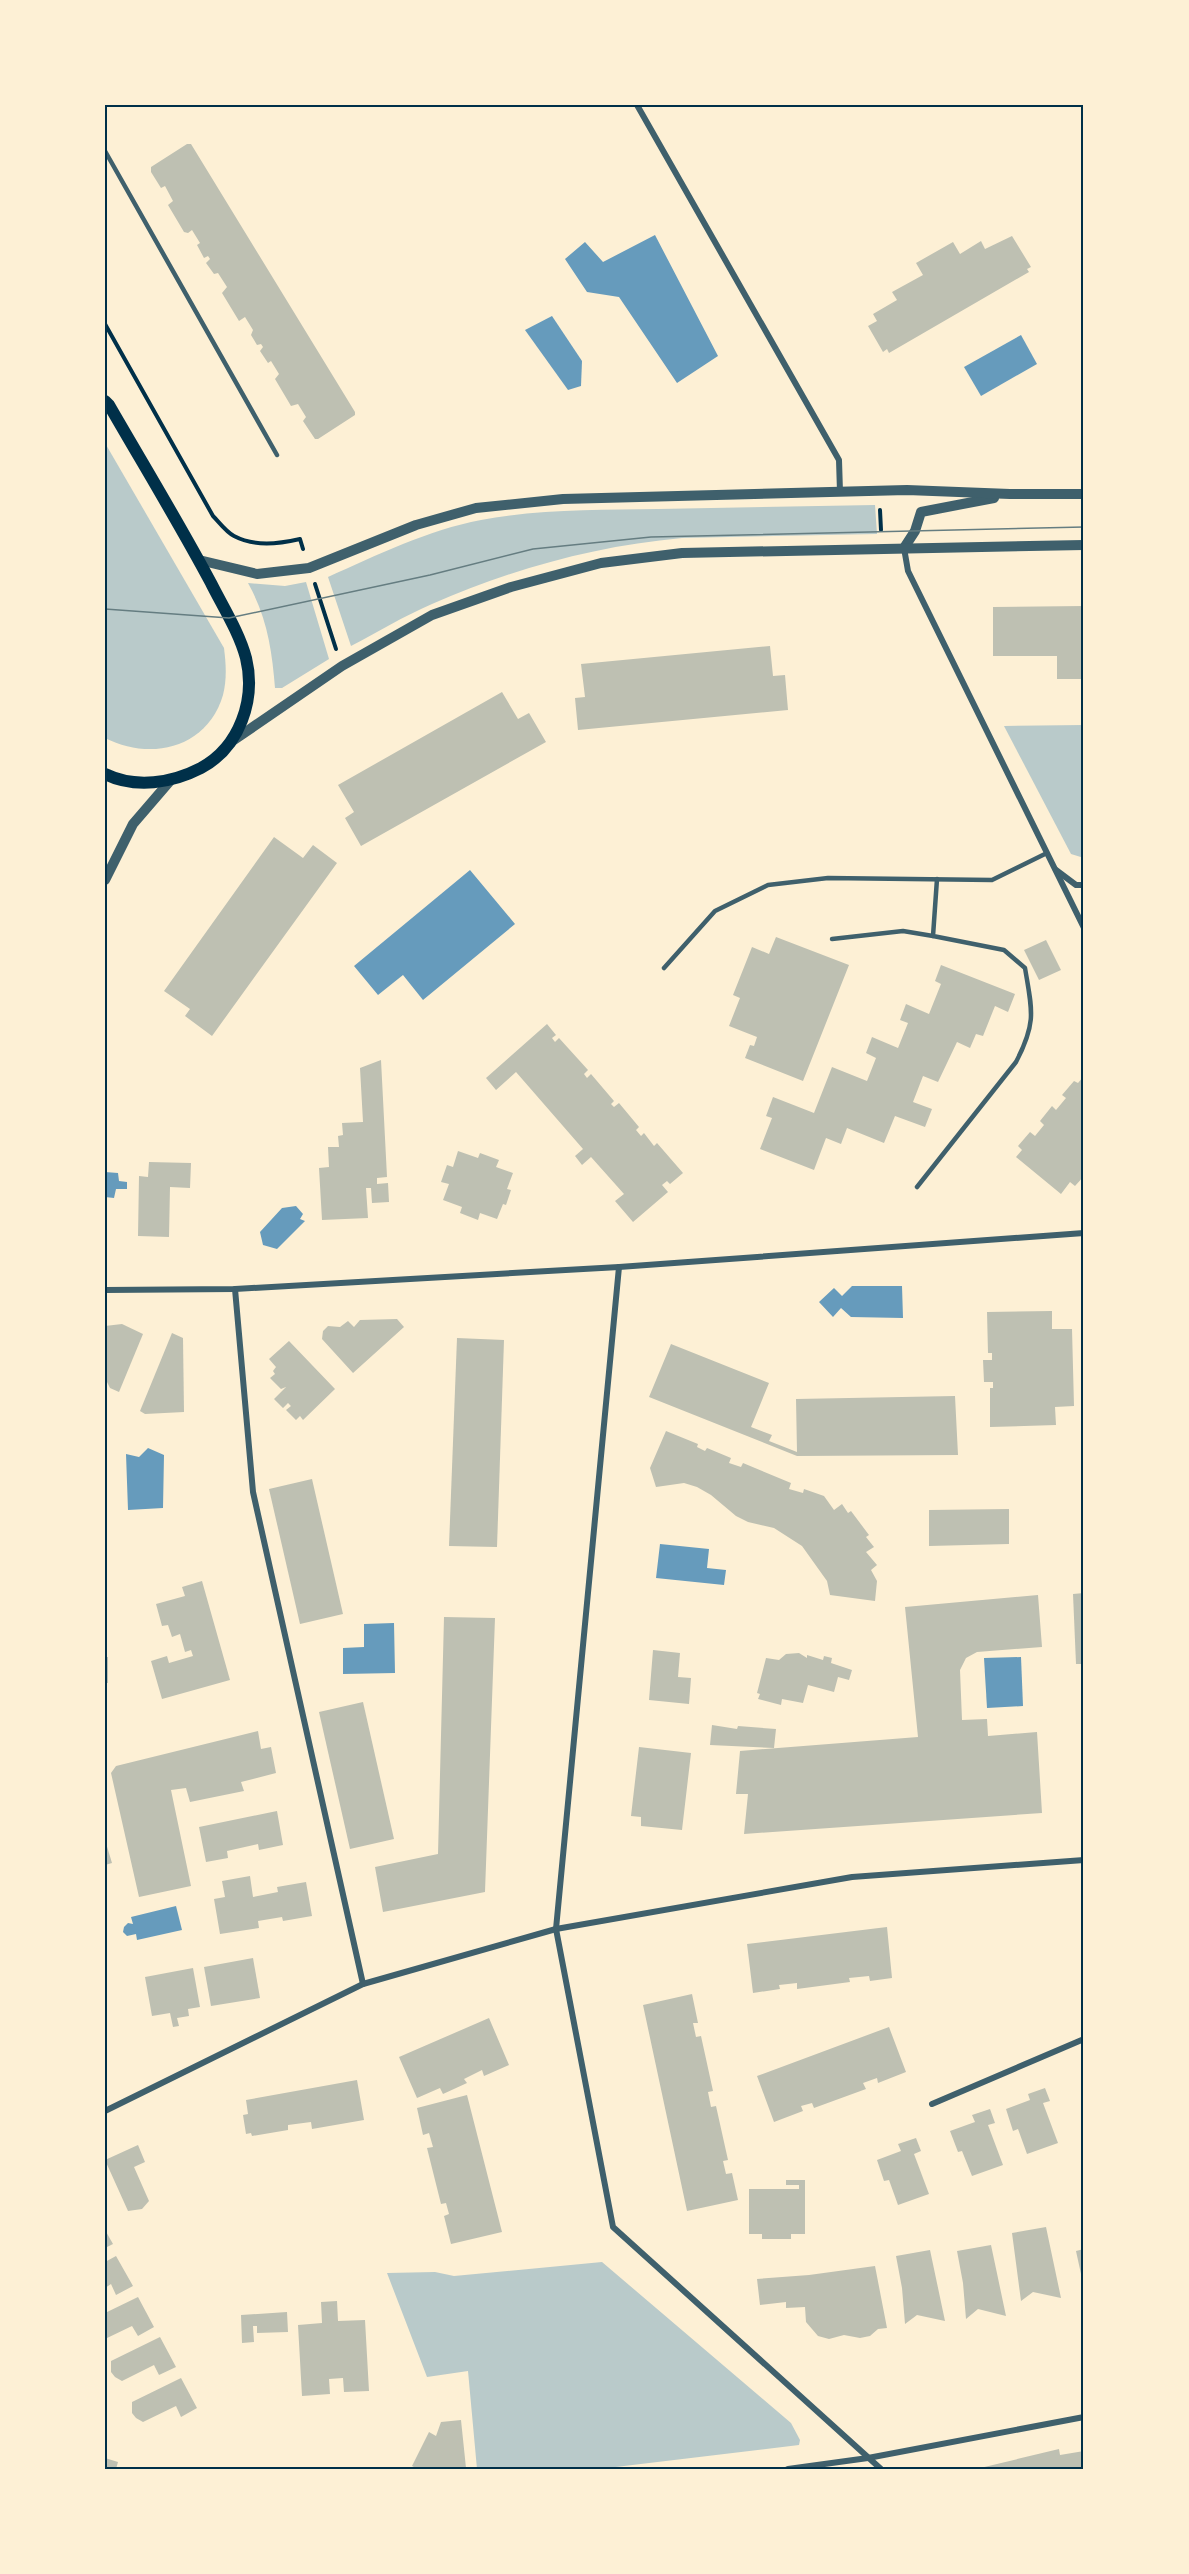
<svg xmlns="http://www.w3.org/2000/svg" width="1189" height="2574" font-family="'Noto Sans',sans-serif">
<style>
.green{fill:#b9caca}
.water{fill:#669bbc}
.building{fill:#bec0b2}
.lines{fill:none;stroke-linecap:round;stroke-linejoin:round}
.path{stroke:#003049;stroke-width:4}
.service{stroke:#3f606c;stroke-width:4.5}
.minor{stroke:#3f606c;stroke-width:6}
.tertiary{stroke:#3f606c;stroke-width:10}
.secondary{stroke:#003049;stroke-width:12}
.tram{stroke:#657d81;stroke-width:1.5}
.neatline{fill:none;stroke:#003049;stroke-width:2}
</style>
<rect width="100%" height="100%" fill="#fdf0d5"/>
<!-- green -->
<g class="green">
<path d="M 105,443 L 224,648 C 226,664 227,679 223,695 C 207,749 150,761 105,738 Z"/>
<path d="M 875,505 L 877,534 L 682,538 C 595,546 512,569 432,604 C 404,616 378,632 351,646 L 328,577 C 377,555 428,530 481,520 C 539,509 599,510 658,509 C 730,508 803,506 875,505 Z"/>
<path d="M 306,582 L 329,659 L 282,688 L 275,688 C 272,650 267,617 248,583 L 285,586 Z"/>
<polygon points="1084,725 1084,858 1071,854 1004,726"/>
<polygon points="602,2262 791,2423 800,2440 799,2445 599,2469 477,2469 468,2371 427,2377 387,2273 435,2272 454,2276"/>
</g>
<!-- water -->
<g class="water">
<polygon points="655,235 718,356 677,383 619,297 587,292 565,259 585,242 603,262"/>
<polygon points="552,316 582,361 581,386 568,390 525,330"/>
<polygon points="1021,335 1037,364 981,396 964,367"/>
<polygon points="470,870 515,924 423,1000 403,975 378,995 354,966"/>
<polygon points="105,1172 118,1173 119,1181 127,1182 127,1189 116,1189 114,1198 105,1197"/>
<polygon points="296,1206 303,1214 300,1219 305,1221 277,1249 263,1245 260,1232 282,1208"/>
<polygon points="852,1286 902,1286 903,1318 851,1317 841,1308 833,1317 819,1302 834,1288 842,1296"/>
<polygon points="148,1448 164,1455 163,1508 128,1510 126,1454 139,1457"/>
<polygon points="660,1544 709,1549 707,1568 726,1570 724,1585 656,1578"/>
<polygon points="394,1623 395,1673 343,1674 343,1648 364,1647 364,1624"/>
<polygon points="1021,1657 1023,1706 987,1708 984,1658"/>
<polygon points="176,1906 182,1930 137,1940 136,1934 127,1936 123,1932 124,1927 128,1923 133,1924 131,1917"/>
</g>
<!-- building -->
<g class="building">
<polygon points="187,144 191,144 355,412 355,415 318,439 315,439 303,421 306,417 298,404 291,406 275,379 279,374 271,361 268,363 260,351 263,347 261,344 257,345 251,335 253,330 245,317 239,321 222,293 227,287 218,273 214,274 206,263 210,259 208,256 204,258 197,245 200,243 192,230 188,233 184,232 168,205 173,201 165,186 161,188 151,172 151,167"/>
<polygon points="1012,236 1031,267 1027,269 1029,272 889,353 887,349 883,352 868,326 877,321 873,314 897,300 892,292 923,275 916,263 953,242 960,254 981,241 985,249"/>
<polygon points="1084,606 1084,679 1057,679 1057,656 993,656 993,607"/>
<polygon points="770,646 773,676 785,675 788,710 578,730 575,698 585,697 581,664"/>
<polygon points="502,692 518,719 529,713 546,742 361,846 345,818 354,812 338,785"/>
<polygon points="274,837 303,858 313,845 337,863 212,1036 185,1016 190,1009 164,991"/>
<polygon points="776,937 849,965 803,1081 745,1058 750,1045 754,1046 757,1037 729,1026 740,998 733,995 752,947 769,954"/>
<polygon points="1046,940 1061,970 1039,980 1024,950"/>
<polygon points="941,965 1015,994 1008,1012 995,1006 983,1036 976,1034 970,1048 957,1042 938,1082 923,1076 913,1102 932,1109 925,1127 895,1116 884,1143 847,1128 841,1144 826,1138 814,1170 760,1149 772,1118 766,1116 773,1097 814,1113 832,1067 867,1081 876,1058 866,1053 872,1037 898,1048 908,1023 900,1020 906,1004 929,1014 941,984 935,981"/>
<polygon points="547,1024 556,1035 552,1038 555,1042 559,1038 588,1070 584,1074 587,1078 591,1074 614,1101 611,1104 614,1107 619,1103 639,1127 636,1130 641,1136 644,1133 654,1146 657,1143 683,1173 670,1184 667,1181 662,1185 668,1192 633,1222 615,1201 624,1194 591,1157 582,1165 575,1156 583,1149 516,1072 496,1090 486,1078"/>
<polygon points="381,1060 387,1177 377,1178 377,1184 388,1183 389,1202 372,1203 371,1188 366,1188 368,1218 322,1220 319,1168 329,1167 328,1147 339,1147 338,1136 343,1135 342,1123 363,1122 360,1068"/>
<polygon points="1084,1076 1084,1176 1075,1186 1070,1182 1061,1194 1016,1157 1022,1150 1018,1146 1030,1132 1035,1136 1044,1125 1040,1121 1052,1106 1056,1110 1066,1098 1062,1095 1074,1081 1078,1083"/>
<polygon points="458,1151 478,1158 480,1153 499,1160 496,1167 513,1173 507,1189 511,1190 506,1205 503,1204 497,1219 480,1213 478,1220 460,1213 462,1207 443,1200 449,1184 441,1182 447,1165 453,1167"/>
<polygon points="149,1162 191,1163 190,1188 170,1187 169,1237 138,1236 139,1176 148,1177"/>
<polygon points="1052,1311 1052,1329 1072,1329 1074,1406 1055,1407 1056,1425 990,1427 990,1388 993,1388 993,1382 984,1382 983,1360 992,1360 992,1353 988,1353 987,1312"/>
<polygon points="397,1319 404,1327 353,1373 322,1339 323,1331 328,1326 340,1327 348,1321 354,1327 360,1320"/>
<polygon points="122,1324 143,1334 119,1392 110,1388 105,1378 105,1326"/>
<polygon points="172,1333 183,1338 184,1412 145,1414 140,1411"/>
<polygon points="457,1338 504,1340 497,1547 449,1546"/>
<polygon points="289,1341 335,1389 303,1420 300,1416 296,1420 286,1410 291,1406 288,1403 283,1408 274,1399 286,1387 281,1389 270,1378 275,1374 273,1371 276,1367 269,1359"/>
<polygon points="671,1344 769,1383 751,1427 772,1435 769,1441 797,1452 796,1399 955,1396 958,1455 797,1456 649,1397"/>
<polygon points="666,1431 698,1444 697,1447 705,1451 707,1448 731,1458 729,1463 741,1467 743,1463 791,1483 789,1489 803,1493 804,1489 824,1496 834,1510 842,1504 848,1513 851,1511 869,1535 866,1537 874,1547 866,1552 877,1565 871,1570 877,1581 875,1601 830,1595 827,1581 802,1546 774,1528 748,1522 736,1516 711,1495 697,1487 684,1483 656,1487 650,1468"/>
<polygon points="312,1479 343,1614 300,1624 269,1489"/>
<polygon points="1009,1509 1009,1544 929,1546 929,1510"/>
<polygon points="202,1581 230,1680 162,1699 151,1661 167,1656 169,1663 193,1656 191,1650 185,1652 180,1634 172,1637 168,1625 162,1626 156,1604 185,1596 182,1587"/>
<polygon points="1084,1593 1084,1664 1076,1664 1073,1594"/>
<polygon points="1038,1595 1042,1647 977,1652 966,1658 960,1670 962,1720 987,1719 988,1736 1037,1732 1042,1813 744,1834 748,1794 736,1794 740,1751 918,1737 905,1607"/>
<polygon points="444,1617 495,1618 485,1892 383,1912 375,1867 438,1854"/>
<polygon points="653,1650 680,1653 678,1677 691,1678 689,1704 649,1700"/>
<polygon points="799,1653 807,1658 807,1655 823,1660 824,1656 832,1658 831,1663 852,1670 849,1680 838,1677 834,1692 808,1685 803,1703 782,1699 781,1705 758,1699 760,1694 757,1693 766,1658 779,1660 786,1654"/>
<rect x="105" y="1657" width="3" height="26"/>
<polygon points="363,1702 394,1839 350,1849 319,1712"/>
<polygon points="712,1725 737,1729 738,1726 776,1729 774,1748 710,1745"/>
<polygon points="258,1731 261,1749 271,1747 276,1773 241,1782 244,1791 190,1802 186,1788 171,1790 191,1886 139,1897 111,1773 116,1766"/>
<polygon points="639,1747 691,1753 682,1830 641,1826 641,1817 631,1816"/>
<polygon points="277,1811 283,1845 259,1850 258,1844 227,1851 228,1858 206,1862 199,1827"/>
<polygon points="105,1840 112,1863 105,1865"/>
<polygon points="250,1876 253,1897 278,1892 277,1887 306,1882 312,1916 283,1921 282,1917 258,1921 259,1928 220,1934 214,1899 225,1897 222,1881"/>
<polygon points="887,1927 892,1978 870,1981 869,1976 849,1978 850,1982 797,1989 797,1983 779,1985 780,1989 753,1993 747,1944"/>
<polygon points="253,1958 260,1998 211,2006 204,1967"/>
<polygon points="193,1968 200,2007 188,2009 189,2016 177,2018 179,2026 173,2027 170,2013 152,2016 145,1977"/>
<polygon points="692,1994 698,2023 693,2023 696,2037 701,2036 713,2091 708,2092 711,2107 716,2106 728,2160 723,2161 726,2174 732,2173 738,2200 687,2211 643,2005"/>
<polygon points="489,2018 509,2065 484,2076 482,2070 464,2079 467,2083 443,2094 440,2088 417,2098 399,2057"/>
<polygon points="889,2027 906,2072 878,2083 877,2078 863,2083 866,2089 814,2108 812,2103 801,2106 803,2111 774,2122 757,2076"/>
<polygon points="357,2080 364,2120 312,2129 311,2122 288,2125 288,2130 252,2136 251,2133 246,2134 243,2115 248,2114 246,2100"/>
<polygon points="1045,2088 1050,2101 1043,2103 1058,2143 1027,2154 1018,2129 1013,2131 1006,2109 1030,2100 1028,2094"/>
<polygon points="467,2095 502,2232 451,2244 444,2216 449,2214 446,2203 441,2204 427,2148 433,2147 429,2133 423,2135 417,2108"/>
<polygon points="990,2109 995,2123 988,2125 1003,2165 972,2176 962,2151 958,2152 950,2131 975,2122 972,2115"/>
<polygon points="916,2138 921,2151 914,2154 929,2194 898,2205 889,2180 884,2181 877,2160 901,2151 898,2144"/>
<polygon points="138,2145 145,2162 134,2167 149,2201 142,2209 128,2211 105,2160"/>
<polygon points="786,2180 805,2180 805,2234 791,2234 791,2239 762,2239 762,2234 749,2234 749,2189 799,2189 799,2185 786,2185"/>
<polygon points="1046,2227 1061,2298 1033,2292 1021,2301 1012,2233"/>
<polygon points="105,2230 113,2244 105,2248"/>
<polygon points="991,2245 1006,2316 978,2309 966,2319 963,2283 957,2251"/>
<polygon points="1084,2249 1084,2274 1081,2274 1076,2251"/>
<polygon points="930,2250 945,2321 917,2315 905,2324 902,2288 896,2256"/>
<polygon points="116,2256 133,2286 116,2295 111,2284 105,2288 105,2262"/>
<polygon points="875,2266 887,2328 878,2329 870,2336 860,2338 844,2335 829,2339 818,2336 806,2322 805,2307 786,2308 786,2302 760,2305 757,2279 809,2275"/>
<polygon points="138,2297 154,2327 138,2336 132,2326 105,2339 105,2313"/>
<polygon points="337,2301 338,2321 365,2320 369,2391 344,2392 343,2378 329,2379 330,2394 302,2396 298,2325 322,2323 321,2302"/>
<polygon points="287,2312 288,2332 257,2333 257,2326 253,2326 254,2342 242,2343 241,2315"/>
<polygon points="160,2337 176,2367 159,2375 154,2365 122,2381 115,2377 111,2372 111,2361"/>
<polygon points="181,2378 197,2408 181,2417 176,2406 143,2422 136,2418 132,2413 132,2402"/>
<polygon points="461,2420 466,2468 418,2469 412,2466 429,2432 436,2436 441,2422"/>
<polygon points="1059,2449 1060,2455 1084,2451 1084,2469 976,2469"/>
<polygon points="105,2458 118,2462 116,2469 105,2469"/>
</g>
<g class="lines">
<!-- path -->
<g class="path">
<path d="M 105,324 L 213,516 C 219,522 226,532 234,536 C 255,547 278,544 300,539 L 303,549"/>
<polyline points="880,510 881,530"/>
<polyline points="315,584 336,649"/>
</g>
<!-- service -->
<g class="service">
<polyline points="105,151 277,455"/>
<polyline points="832,939 903,931 933,936"/>
<polyline points="664,968 715,911 768,885 828,878 992,880 1047,853"/>
<path d="M 917,1187 L 1016,1062 C 1037,1022 1032,1010 1025,968 L 1004,950 L 933,936 L 937,879"/>
</g>
<!-- minor -->
<g class="minor">
<polyline points="637,105 839,460 840,492"/>
<polyline points="904,548 908,571 1084,928"/>
<polyline points="1056,870 1076,885 1084,885"/>
<polyline points="619,1267 556,1929 613,2227 881,2469"/>
<polyline points="235,1289 253,1492 363,1984"/>
<polyline points="105,1290 235,1289 619,1267 1084,1233"/>
<polyline points="932,2104 1084,2039"/>
<polyline points="105,2111 363,1984 556,1929 852,1877 1084,1860"/>
<polyline points="788,2469 868,2458 1084,2417"/>
</g>
<!-- tertiary -->
<g class="tertiary">
<polyline points="904,548 915,531 921,512 994,498"/>
<polyline points="199,560 257,574 309,568 416,525 476,508 563,499 907,490 1010,494 1084,494"/>
<polyline points="234,740 342,666 432,615 511,587 601,563 682,553 1084,545"/>
<polyline points="105,880 133,824 170,781"/>
</g>
<!-- secondary -->
<path class="secondary" d="M 105,401 L 109,405 C 143,464 179,523 211,583 C 223,607 239,632 246,658 C 256,699 240,747 201,768 C 172,783 136,789 105,774"/>
<!-- tram -->
<polyline class="tram" points="105,609 229,618 430,575 533,549 651,537 1084,527"/>
</g>
<!-- border -->
<rect width="1189" height="2574" fill="none" stroke="#fdf0d5" stroke-width="213"/>
<rect x="106" y="106" width="976" height="2362" class="neatline"/>
</svg>
